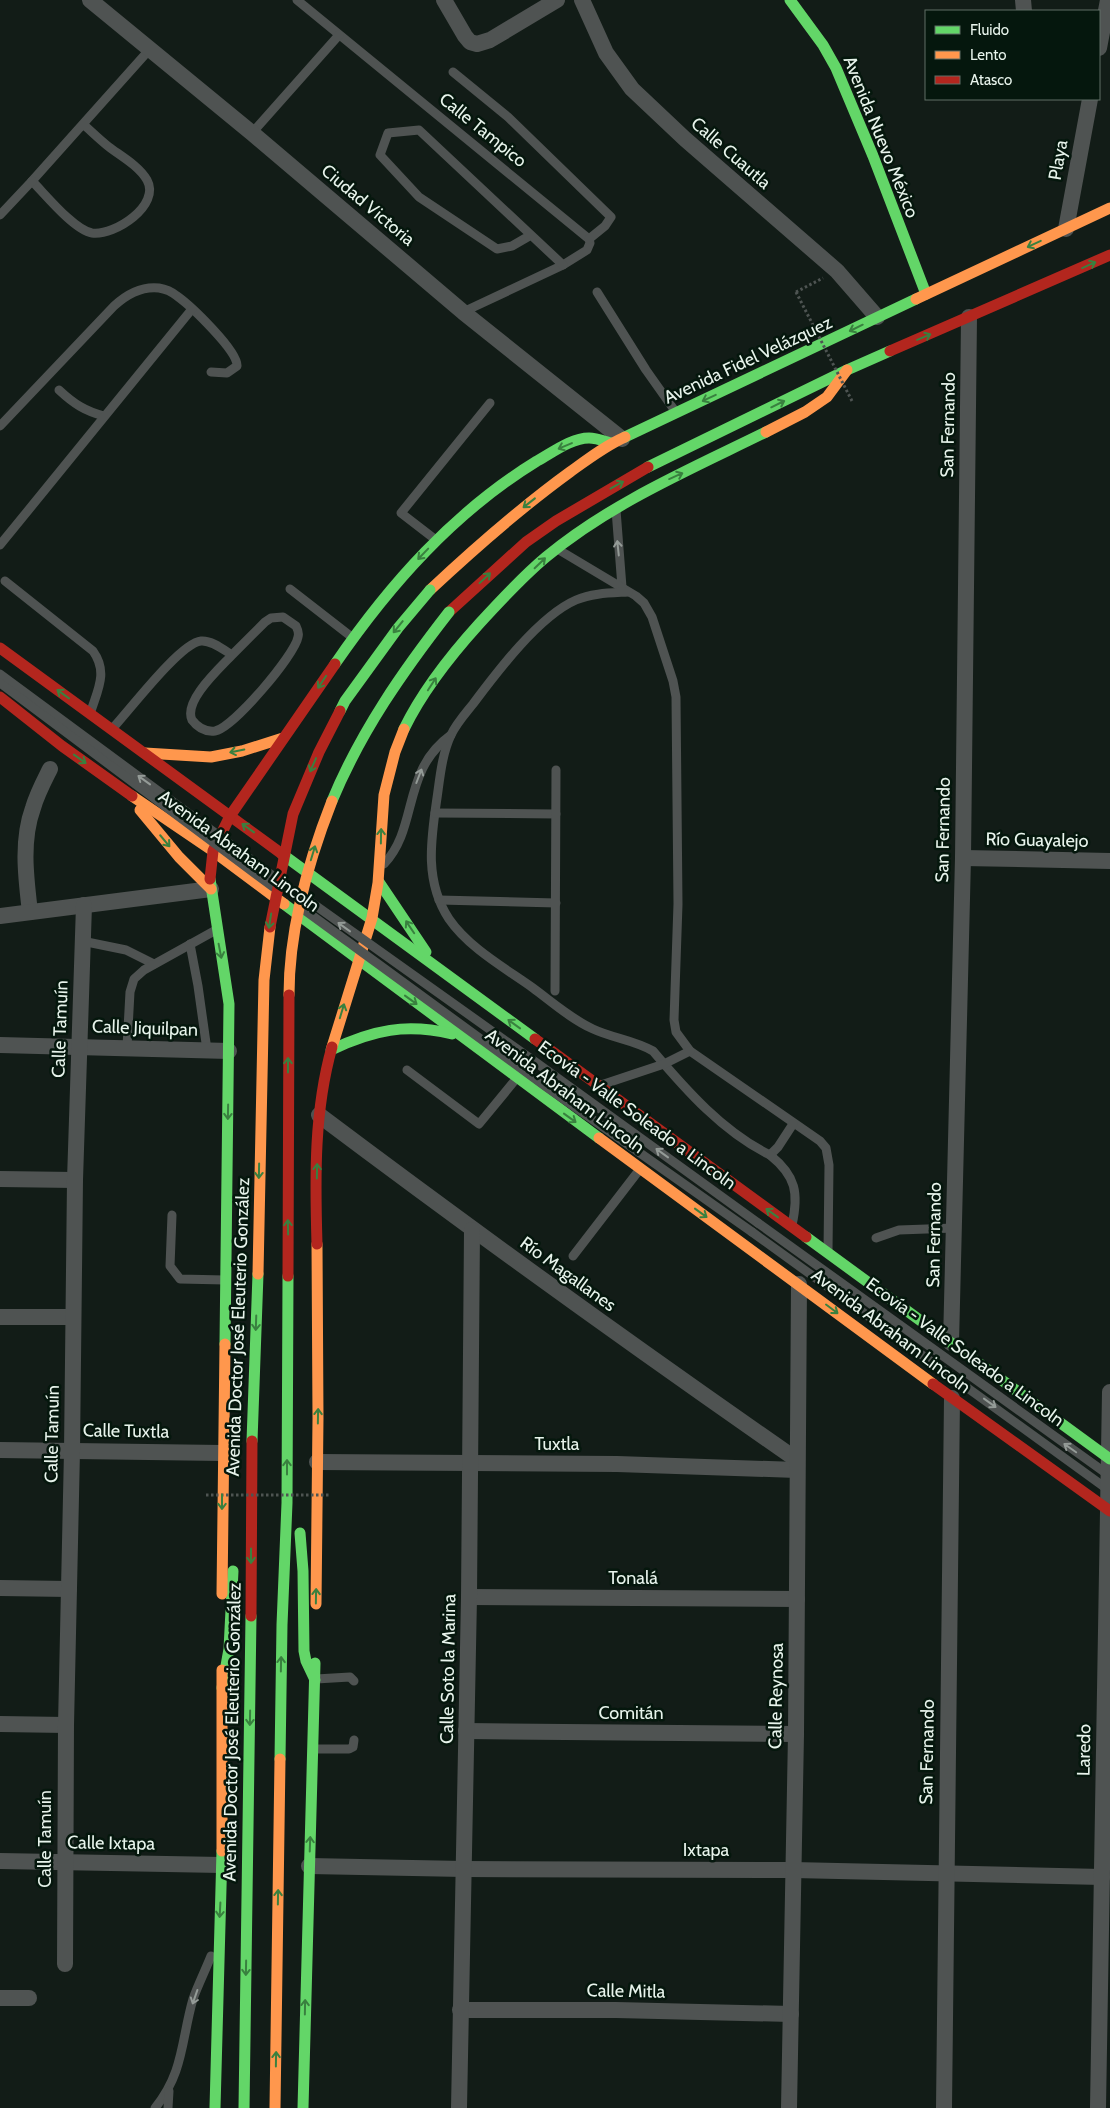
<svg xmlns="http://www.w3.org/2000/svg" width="1110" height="2108" font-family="Cabin,sans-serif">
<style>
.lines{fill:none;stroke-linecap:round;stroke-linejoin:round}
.path{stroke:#4e5452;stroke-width:3;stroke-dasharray:2.5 2.5;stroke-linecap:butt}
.lane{stroke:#4f5352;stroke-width:9}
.street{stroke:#4f5352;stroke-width:16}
.fast{stroke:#63d668;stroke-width:11}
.slow{stroke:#ff974d;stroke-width:11}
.jam{stroke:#b3261e;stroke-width:11}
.path-bridge{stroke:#4e5452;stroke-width:3;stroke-dasharray:2.5 2.5;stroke-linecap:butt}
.lane-bridge{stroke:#4f5352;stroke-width:9}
.fast-bridge{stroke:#63d668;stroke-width:11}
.slow-bridge{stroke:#ff974d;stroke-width:11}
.jam-bridge{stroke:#b3261e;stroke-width:11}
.oneway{stroke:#39803f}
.oneway2{stroke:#949b97}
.labels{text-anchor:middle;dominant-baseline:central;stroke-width:5;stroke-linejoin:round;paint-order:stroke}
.street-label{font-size:18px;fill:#e8f4ec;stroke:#05170d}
</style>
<rect width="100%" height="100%" fill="#121c17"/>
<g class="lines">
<!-- path -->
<polyline class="path" points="796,292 823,278"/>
<!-- lane -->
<g class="lane">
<polyline points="297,0 589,239 590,243 587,250 563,265 463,312"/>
<polyline points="453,72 508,117 611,217 605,226 589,239"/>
<path d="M 83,124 C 92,132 100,140 109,147 C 121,156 139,166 147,180 C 161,205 115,236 92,233 C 74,230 45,194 32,181 L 150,49"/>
<polyline points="252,133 339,35"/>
<polyline points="0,215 32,181"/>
<polyline points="531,235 512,246 497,249 419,197 380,155 388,133 419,130 563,265"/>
<polyline points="597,292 646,370 675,411"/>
<path d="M 59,390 C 74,404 85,411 104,416"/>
<path d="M 0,426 L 114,306 C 127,294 141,286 159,288 C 166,289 172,292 177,296 C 191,306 238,351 237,366 L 227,373 L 211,372"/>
<polyline points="616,510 622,587"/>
<polyline points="436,540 401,513 490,403"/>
<polyline points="0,545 192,309"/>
<polyline points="559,550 636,596 644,603 652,617 673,681 676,697 678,904 674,1020 676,1032 690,1051 820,1141 826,1148 829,1165 828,1251"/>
<path d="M 5,581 L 93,651 C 108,672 98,689 91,711"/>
<polyline points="290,589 353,638"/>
<path d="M 628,592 C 611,593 592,593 576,600 C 539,616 497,672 473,704 C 465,714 456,724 451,735 C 442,754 440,777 437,798 C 431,839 424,881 449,919 C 469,948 505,968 533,988 C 552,1002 571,1019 593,1029 C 612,1038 634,1040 653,1051 C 686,1090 723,1132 770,1155 L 778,1147 L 793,1124"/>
<path d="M 112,729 C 129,711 180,643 201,641 C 212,640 224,650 232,655 L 265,622 L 271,618 L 283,617 L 296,626 C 298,630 299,634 298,637 C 295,655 233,728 215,731 C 206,732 198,728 192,720 C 183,701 220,668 232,655"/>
<polyline points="435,813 556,814"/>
<path d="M 384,864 C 419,827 401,771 451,735"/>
<polyline points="439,900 556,903"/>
<polyline points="82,941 126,950 154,964"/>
<polyline points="190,944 198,986 207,1050"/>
<polyline points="555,991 556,770"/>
<polyline points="127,1047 130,992 134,979 144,970 216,930"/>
<polyline points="407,1070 479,1124 516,1079"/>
<polyline points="601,1085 664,1064 690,1051"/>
<path d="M 770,1155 C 796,1176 799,1193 792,1225"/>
<polyline points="172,1215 170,1266 180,1279 225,1280"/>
<polyline points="758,1223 1110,1476"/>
<polyline points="752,1232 1110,1491"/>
<polyline points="876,1238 899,1230 954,1228"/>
<polyline points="573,1256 640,1169"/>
<polyline points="316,1679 350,1677 354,1681"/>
<polyline points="313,1749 349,1749 353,1747 354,1740"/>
<path d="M 155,2108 C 184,2072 181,2041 193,1999 C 198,1985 205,1971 211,1956"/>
<polyline points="168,2108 169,2091"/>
</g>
<!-- street -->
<g class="street">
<polyline points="90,0 252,133 463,312 622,439"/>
<polyline points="444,0 465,36 470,42 477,44 490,40 557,0"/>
<polyline points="582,0 606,53 632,89 685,139 837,271 877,317"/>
<polyline points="1023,0 1024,11"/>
<polyline points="1099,48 1108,0"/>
<polyline points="1066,229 1090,99"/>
<polyline points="963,858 1110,861"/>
<path d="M 30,912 C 26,878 21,841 33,808 C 37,794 44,781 50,769"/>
<polyline points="0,916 211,889"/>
<polyline points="0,1045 229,1051"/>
<path d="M 319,1115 C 476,1233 636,1348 797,1460"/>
<polyline points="0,1179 75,1180"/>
<polyline points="0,1317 73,1317"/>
<polyline points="951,1343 963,858 969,317"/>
<polyline points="0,1450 222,1453"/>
<polyline points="317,1462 617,1464 797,1470"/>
<polyline points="0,1588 69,1589"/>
<polyline points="469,1597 797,1599"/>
<polyline points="0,1724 66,1725"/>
<polyline points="466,1731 796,1734"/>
<polyline points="0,1861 222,1865"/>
<polyline points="309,1866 464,1869 793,1870 1102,1877"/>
<polyline points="65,1964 66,1725 72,1451 75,1180 84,905"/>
<polyline points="0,1998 29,1998"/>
<polyline points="460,2010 616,2010 791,2014"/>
<polyline points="459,2108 469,1597 472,1230"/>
<polyline points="789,2108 796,1734 799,1284"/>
<polyline points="944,2108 952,1398"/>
<polyline points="1098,2108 1110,1392"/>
</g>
<!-- fast -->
<g class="fast">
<polyline points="790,0 823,45 836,68 873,156 926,294"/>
<polyline points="625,437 916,299"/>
<polyline points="648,467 847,370 890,351"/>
<path d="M 335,664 C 390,584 454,512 537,461 C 552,453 571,438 589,438 C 596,438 604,441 611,443"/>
<path d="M 404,729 C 423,690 450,656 479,624 C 500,601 522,577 546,557 C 611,503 691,469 766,432"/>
<polyline points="282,854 535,1039"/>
<polyline points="210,879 229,1004 225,1344"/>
<polyline points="379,882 426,952"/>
<polyline points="284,904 599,1138"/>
<path d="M 331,1050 C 373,1030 406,1023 452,1034"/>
<polyline points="806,1237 1110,1459"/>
<polyline points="252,1441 258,1274"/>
<polyline points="300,1533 303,1571 304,1651 306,1661 315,1680"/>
<polyline points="222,1688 229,1649 233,1571"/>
<polyline points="280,1759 282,1625 287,1503 288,1276"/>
<polyline points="215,2108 222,1851"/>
<polyline points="244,2108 251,1616"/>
<polyline points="303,2108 315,1663"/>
</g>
<!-- slow -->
<g class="slow">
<polyline points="916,299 1110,208"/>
<polyline points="766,432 805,412 827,397 847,370"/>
<path d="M 430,590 C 476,547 519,509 570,472 C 588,459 605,446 625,437"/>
<polyline points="145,753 211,757 242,751 283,738"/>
<polyline points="132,796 213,851 284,904"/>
<polyline points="140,810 179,857 211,889"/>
<polyline points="332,1047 372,918 378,883 384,795 395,752 404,729"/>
<polyline points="599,1138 933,1384"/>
<polyline points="222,1594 225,1344"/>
<polyline points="316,1604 318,1418 317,1244"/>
<polyline points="222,1670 222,1851"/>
<polyline points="275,2108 280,1759"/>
</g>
<!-- jam -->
<g class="jam">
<polyline points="890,351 1110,255"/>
<polyline points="449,612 526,542 556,521 648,467"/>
<polyline points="0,648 282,854"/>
<polyline points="0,697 62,746 132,796"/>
<polyline points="210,879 213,851 230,816 335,664"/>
<polyline points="535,1039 806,1237"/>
<path d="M 317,1244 C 315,1177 314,1111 332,1047"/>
<polyline points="933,1384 1110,1511"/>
<polyline points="251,1616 252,1441"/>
</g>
<!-- path-bridge -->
<g class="path-bridge">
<polyline points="796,292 852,401"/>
<polyline points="206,1495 331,1495"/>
</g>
<!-- lane-bridge -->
<g class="lane-bridge">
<polyline points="0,674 276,878"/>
<polyline points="0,683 273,887"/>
<polyline points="305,898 534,1061 758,1223"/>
<polyline points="303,909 545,1086 752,1232"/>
</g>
<!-- fast-bridge -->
<g class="fast-bridge">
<polyline points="340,711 345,701 398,628 430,590"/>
<path d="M 332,801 C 361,731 403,671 449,612"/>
</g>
<!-- slow-bridge -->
<g class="slow-bridge">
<path d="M 289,995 C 289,929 308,862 332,801"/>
<polyline points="258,1274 264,980 270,927"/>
</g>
<!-- jam-bridge -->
<g class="jam-bridge">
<polyline points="270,927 293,814 319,752 340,711"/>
<polyline points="288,1276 289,995"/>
</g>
</g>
<!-- one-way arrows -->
<defs><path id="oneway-shaft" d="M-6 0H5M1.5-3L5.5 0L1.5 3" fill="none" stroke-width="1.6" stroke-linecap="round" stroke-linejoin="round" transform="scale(1.25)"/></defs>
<g class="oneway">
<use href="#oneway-shaft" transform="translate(1034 244) rotate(155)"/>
<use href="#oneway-shaft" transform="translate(1089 265) rotate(-24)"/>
<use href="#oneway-shaft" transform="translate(856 328) rotate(154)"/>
<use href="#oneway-shaft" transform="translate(924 337) rotate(-23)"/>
<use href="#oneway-shaft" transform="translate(709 398) rotate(155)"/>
<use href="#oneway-shaft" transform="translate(778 404) rotate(-26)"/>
<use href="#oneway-shaft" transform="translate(565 446) rotate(157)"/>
<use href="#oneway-shaft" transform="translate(676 476) rotate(-24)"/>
<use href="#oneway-shaft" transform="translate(617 485) rotate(-29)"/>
<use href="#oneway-shaft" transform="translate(529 503) rotate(142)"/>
<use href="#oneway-shaft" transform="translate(423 554) rotate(134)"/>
<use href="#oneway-shaft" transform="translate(540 563) rotate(-44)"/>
<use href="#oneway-shaft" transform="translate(485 578) rotate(-43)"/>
<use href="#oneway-shaft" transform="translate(398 627) rotate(129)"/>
<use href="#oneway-shaft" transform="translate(322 682) rotate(124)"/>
<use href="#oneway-shaft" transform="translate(432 684) rotate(-57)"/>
<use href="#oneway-shaft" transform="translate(63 694) rotate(-144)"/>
<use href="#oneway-shaft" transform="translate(237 751) rotate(168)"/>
<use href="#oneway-shaft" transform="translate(80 759) rotate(36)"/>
<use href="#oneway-shaft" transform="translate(313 765) rotate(114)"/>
<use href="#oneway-shaft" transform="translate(248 828) rotate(-144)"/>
<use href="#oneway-shaft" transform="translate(381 836) rotate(-89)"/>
<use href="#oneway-shaft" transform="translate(165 841) rotate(50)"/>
<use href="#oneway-shaft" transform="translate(313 853) rotate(-73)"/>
<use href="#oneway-shaft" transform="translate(270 921) rotate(99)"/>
<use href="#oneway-shaft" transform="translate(410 927) rotate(-124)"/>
<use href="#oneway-shaft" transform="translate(220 951) rotate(79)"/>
<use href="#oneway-shaft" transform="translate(411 1000) rotate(36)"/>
<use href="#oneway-shaft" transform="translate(342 1011) rotate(-73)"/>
<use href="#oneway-shaft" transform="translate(514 1024) rotate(-144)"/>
<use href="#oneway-shaft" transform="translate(288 1065) rotate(-90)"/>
<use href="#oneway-shaft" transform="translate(228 1112) rotate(91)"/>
<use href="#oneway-shaft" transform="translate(570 1118) rotate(36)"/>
<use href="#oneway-shaft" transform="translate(259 1171) rotate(91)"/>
<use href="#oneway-shaft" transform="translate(317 1171) rotate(-89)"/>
<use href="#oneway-shaft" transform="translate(701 1213) rotate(36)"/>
<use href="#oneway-shaft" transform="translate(772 1213) rotate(-144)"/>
<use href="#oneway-shaft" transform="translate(288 1227) rotate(-91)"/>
<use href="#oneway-shaft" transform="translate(832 1309) rotate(37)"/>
<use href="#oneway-shaft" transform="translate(256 1323) rotate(92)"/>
<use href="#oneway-shaft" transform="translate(318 1416) rotate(-89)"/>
<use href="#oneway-shaft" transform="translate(287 1467) rotate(-90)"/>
<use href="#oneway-shaft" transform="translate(222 1502) rotate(90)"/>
<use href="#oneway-shaft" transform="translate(251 1556) rotate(90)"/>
<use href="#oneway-shaft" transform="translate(316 1596) rotate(-89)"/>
<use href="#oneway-shaft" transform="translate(281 1664) rotate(-89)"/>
<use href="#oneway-shaft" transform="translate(250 1718) rotate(91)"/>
<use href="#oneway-shaft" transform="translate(310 1844) rotate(-88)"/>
<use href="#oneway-shaft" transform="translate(278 1897) rotate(-89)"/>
<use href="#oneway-shaft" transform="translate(220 1910) rotate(93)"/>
<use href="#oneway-shaft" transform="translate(246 1968) rotate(91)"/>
<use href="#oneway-shaft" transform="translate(305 2007) rotate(-89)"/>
<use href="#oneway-shaft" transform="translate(276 2059) rotate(-89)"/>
</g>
<g class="oneway2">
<use href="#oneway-shaft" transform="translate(618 548) rotate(-96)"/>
<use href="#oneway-shaft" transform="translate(419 776) rotate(-69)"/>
<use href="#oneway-shaft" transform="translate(144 780) rotate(-144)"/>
<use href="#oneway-shaft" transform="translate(344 927) rotate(-144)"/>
<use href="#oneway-shaft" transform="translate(662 1153) rotate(-144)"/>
<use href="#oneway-shaft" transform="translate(990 1403) rotate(36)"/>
<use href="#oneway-shaft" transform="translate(1070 1448) rotate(-145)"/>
<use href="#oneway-shaft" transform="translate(195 1997) rotate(109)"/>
</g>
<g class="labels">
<!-- street labels -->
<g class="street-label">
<text transform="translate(483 130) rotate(39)">Calle Tampico</text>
<text transform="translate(881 137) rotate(68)">Avenida Nuevo México</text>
<text transform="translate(731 153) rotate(41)">Calle Cuautla</text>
<text transform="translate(1058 160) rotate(-80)">Playa</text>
<text transform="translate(368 205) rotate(40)">Ciudad Victoria</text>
<text transform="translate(748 360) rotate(-25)">Avenida Fidel Velázquez</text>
<text transform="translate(948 425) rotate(-89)">San Fernando</text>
<text transform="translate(943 830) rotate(-89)">San Fernando</text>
<text transform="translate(1037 840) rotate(1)">Río Guayalejo</text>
<text transform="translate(239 851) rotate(36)">Avenida Abraham Lincoln</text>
<text transform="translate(145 1028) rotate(2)">Calle Jiquilpan</text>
<text transform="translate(60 1029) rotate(-88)">Calle Tamuín</text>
<text transform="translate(565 1091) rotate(37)">Avenida Abraham Lincoln</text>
<text transform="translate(637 1115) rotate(36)">Ecovía - Valle Soleado a Lincoln</text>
<text transform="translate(934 1235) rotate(-89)">San Fernando</text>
<text transform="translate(568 1274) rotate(36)">Río Magallanes</text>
<text transform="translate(238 1327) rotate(-88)">Avenida Doctor José Eleuterio González</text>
<text transform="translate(891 1331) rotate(37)">Avenida Abraham Lincoln</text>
<text transform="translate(965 1352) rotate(36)">Ecovía - Valle Soleado a Lincoln</text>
<text transform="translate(126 1431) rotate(1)">Calle Tuxtla</text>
<text transform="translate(52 1434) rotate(-89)">Calle Tamuín</text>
<text x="557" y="1444">Tuxtla</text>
<text x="633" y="1578">Tonalá</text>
<text transform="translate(448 1669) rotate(-89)">Calle Soto la Marina</text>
<text transform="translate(776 1696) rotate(-89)">Calle Reynosa</text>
<text x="631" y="1713">Comitán</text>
<text transform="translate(232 1732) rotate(-89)">Avenida Doctor José Eleuterio González</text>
<text transform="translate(1084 1750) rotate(-89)">Laredo</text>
<text transform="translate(927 1752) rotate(-89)">San Fernando</text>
<text transform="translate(45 1839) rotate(-90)">Calle Tamuín</text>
<text transform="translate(111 1843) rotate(1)">Calle Ixtapa</text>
<text x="706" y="1850">Ixtapa</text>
<text transform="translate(626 1991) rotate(1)">Calle Mitla</text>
</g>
</g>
<!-- legend -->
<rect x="925" y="10" width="175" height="90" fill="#05170d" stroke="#606f66"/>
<rect x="935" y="26" width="25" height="8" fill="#63d668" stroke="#606f66"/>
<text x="970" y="35" font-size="15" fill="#e8f4ec">Fluido</text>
<rect x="935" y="51" width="25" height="8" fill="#ff974d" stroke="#606f66"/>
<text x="970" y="60" font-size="15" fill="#e8f4ec">Lento</text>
<rect x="935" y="76" width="25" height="8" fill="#b3261e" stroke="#606f66"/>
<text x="970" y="85" font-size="15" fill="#e8f4ec">Atasco</text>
</svg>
